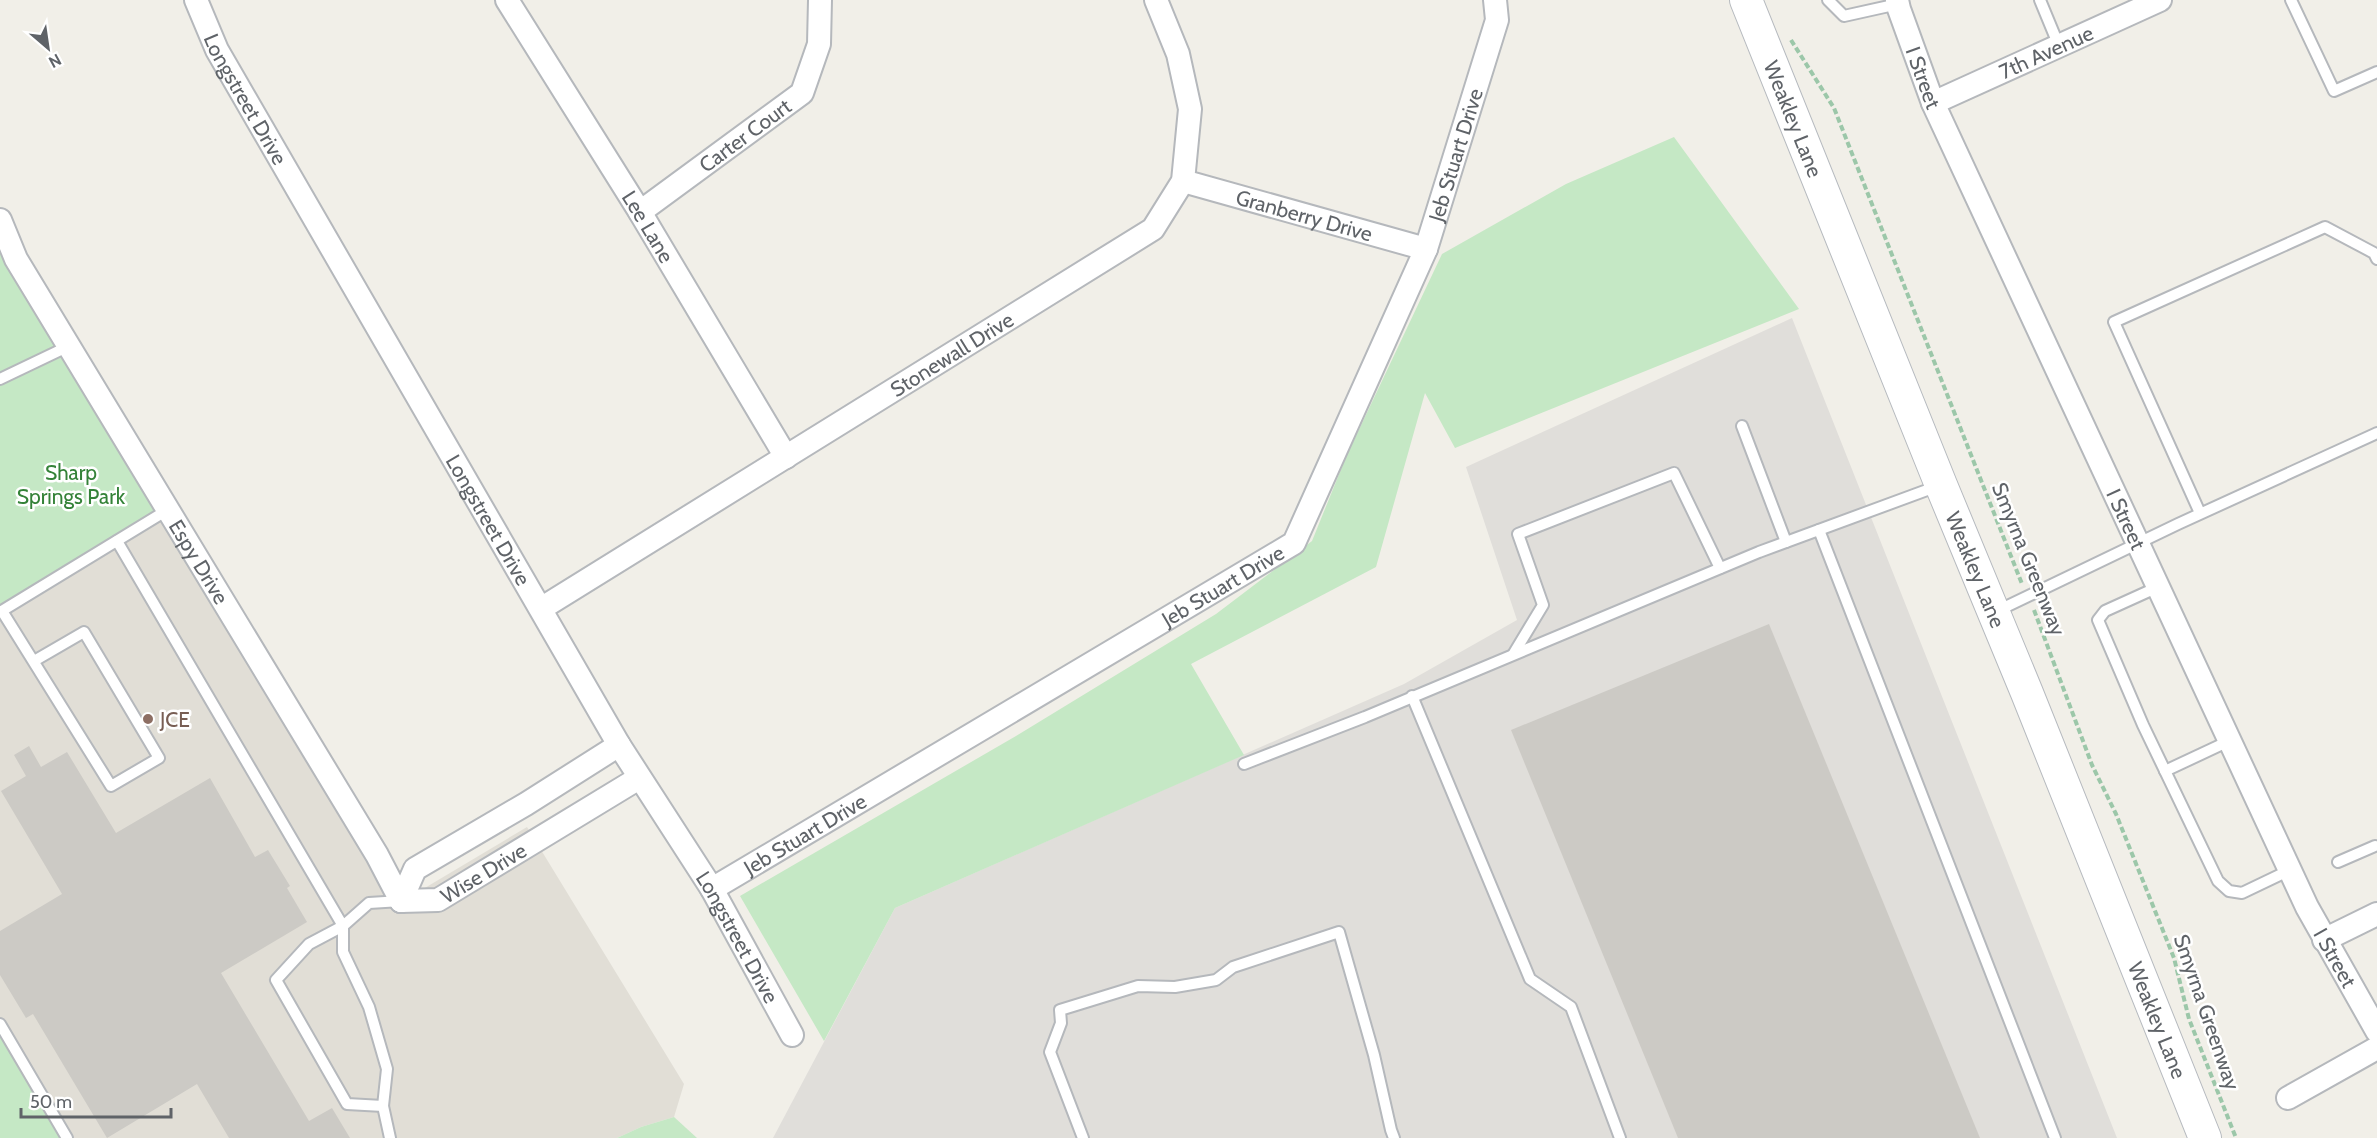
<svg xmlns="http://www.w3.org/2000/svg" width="2377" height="1138" font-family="Cabin,sans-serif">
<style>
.industrial{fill:#e0deda}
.education{fill:#e1ded6}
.green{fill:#c5e8c5}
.building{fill:#cccac5}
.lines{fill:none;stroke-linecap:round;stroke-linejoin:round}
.service-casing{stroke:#b5b8bc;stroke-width:14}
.minor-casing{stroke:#b5b8bc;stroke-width:26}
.secondary-casing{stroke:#b6babf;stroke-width:34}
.path{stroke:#9cc7a9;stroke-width:4;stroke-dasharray:6 3;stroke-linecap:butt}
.service{stroke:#fff;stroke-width:10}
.minor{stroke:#fff;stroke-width:22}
.secondary{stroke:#fff;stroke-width:32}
.education-dot{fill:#8d6e63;stroke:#fff;stroke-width:2}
.labels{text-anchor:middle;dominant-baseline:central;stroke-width:5;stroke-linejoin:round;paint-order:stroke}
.street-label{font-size:21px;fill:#5f6368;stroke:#fff}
.park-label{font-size:21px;fill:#348238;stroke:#fff}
.education-label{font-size:21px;fill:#785e54;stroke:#fff;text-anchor:start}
</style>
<rect width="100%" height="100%" fill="#f1efe8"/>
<!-- industrial -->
<polygon class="industrial" points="1792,318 2117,1138 773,1138 895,908 1404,684 1517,620 1466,467"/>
<!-- education -->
<polygon class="education" points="169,509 408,898 527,827 684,1084 674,1117 641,1127 617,1138 67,1138 0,1024 0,611"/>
<!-- green -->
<g class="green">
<polygon points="1674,137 1799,309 1455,448 1425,393 1376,567 1191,664 1244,755 895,908 824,1041 740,896 1016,736 1216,614 1312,541 1346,457 1442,254 1566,184"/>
<polygon points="0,219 169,509 0,611"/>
<polygon points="0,1024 67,1138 0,1138"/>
<polygon points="674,1117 697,1138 617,1138 641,1127"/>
</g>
<!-- building -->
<g class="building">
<polygon points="1769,624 1980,1138 1678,1138 1511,730"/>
<polygon points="29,746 41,767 67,752 116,833 210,778 255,857 268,850 290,886 287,888 307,922 221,973 309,1121 332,1108 350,1138 229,1138 197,1084 107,1138 33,1014 26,1018 0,975 0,931 62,894 1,791 26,776 14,755"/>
</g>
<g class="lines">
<!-- service casing -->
<g class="service-casing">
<g id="service">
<polyline points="1828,0 1844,16 1898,4"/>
<polyline points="2040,0 2059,46"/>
<polyline points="2291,0 2334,91 2377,72"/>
<polyline points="0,379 69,346"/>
<polyline points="1742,426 1786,542"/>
<polyline points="2200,513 2114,322 2325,227 2374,253 2377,259"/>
<polyline points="1819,530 2055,1138"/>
<polyline points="117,541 343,926 343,952 369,1007 387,1069 383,1106 347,1104 276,980 309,944 343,926 369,903 401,901"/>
<polyline points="2158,587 2105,611 2098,620 2143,725 2218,881 2229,891 2242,893 2290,870"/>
<polyline points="2,611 111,786 159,758 84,632 34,661"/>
<polyline points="1997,611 2178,524 2377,433"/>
<polyline points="0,612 169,509"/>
<polyline points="1514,653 1543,605 1518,534 1674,473 1720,568"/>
<polyline points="1412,696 1530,979 1571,1007 1620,1138"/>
<polyline points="1244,764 1365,717 1759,552 1938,486"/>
<polyline points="2165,771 2229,741"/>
<polyline points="2338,862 2375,846"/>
<polyline points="0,1024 67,1138"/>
<polyline points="383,1106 390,1138"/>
<polyline points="1083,1138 1050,1052 1061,1023 1060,1010 1138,986 1175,987 1216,980 1233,967 1339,932 1374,1055 1391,1130 1394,1138"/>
</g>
</g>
<!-- minor casing -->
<g class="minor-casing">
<g id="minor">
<path id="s1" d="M 196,0 L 217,50 L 619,745 L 712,889 L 792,1035"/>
<path id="s2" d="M 507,0 L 640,212 L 786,457"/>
<path id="s3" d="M 1897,0 L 1899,9 L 1933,103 L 2307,907 L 2377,1031"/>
<path id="s4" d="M 1933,103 L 2160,0"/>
<path id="s5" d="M 1183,181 L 1426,249"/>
<path id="s6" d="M 640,212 L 802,93 L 819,44 L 820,0"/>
<path id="s7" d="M 0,220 L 16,259 L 377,855 L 401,901"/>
<path id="s8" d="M 542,608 L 1153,229 L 1183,181 L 1190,109 L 1178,54 L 1156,0"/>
<path id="s9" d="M 712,889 L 1294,543 L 1426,249 L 1497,20 L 1495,0"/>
<polyline points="401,901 415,869 526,804 619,745"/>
<path id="s10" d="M 401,901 L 438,900 L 639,778"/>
<polyline points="2324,940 2377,914"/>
<polyline points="2288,1098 2377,1048"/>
</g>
</g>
<!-- secondary casing -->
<g class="secondary-casing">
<g id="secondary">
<path id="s11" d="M 1746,0 L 1941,485 L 2027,693 L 2205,1138"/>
</g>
</g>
<!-- path -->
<g class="path">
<polyline points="1791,40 1834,108 2022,584"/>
<polyline points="2034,610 2092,765 2116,814 2174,958 2189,1019 2236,1138"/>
</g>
<!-- service -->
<use href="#service" class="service"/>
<!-- minor -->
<use href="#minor" class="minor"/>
<!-- secondary -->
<use href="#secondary" class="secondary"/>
</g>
<!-- markers -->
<circle class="education-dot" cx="148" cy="719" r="6"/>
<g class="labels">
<!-- street labels -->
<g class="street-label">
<text stroke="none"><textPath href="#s4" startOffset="124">7th Avenue</textPath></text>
<text stroke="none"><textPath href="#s3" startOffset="82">I Street</textPath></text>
<text stroke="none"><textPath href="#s1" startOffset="111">Longstreet Drive</textPath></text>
<text stroke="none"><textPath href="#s11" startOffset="128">Weakley Lane</textPath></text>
<text stroke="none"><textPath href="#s6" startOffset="130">Carter Court</textPath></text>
<text stroke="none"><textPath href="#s9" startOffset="1098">Jeb Stuart Drive</textPath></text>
<text stroke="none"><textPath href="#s5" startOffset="126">Granberry Drive</textPath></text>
<text stroke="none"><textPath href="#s2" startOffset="267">Lee Lane</textPath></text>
<text stroke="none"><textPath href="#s8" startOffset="482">Stonewall Drive</textPath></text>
<text stroke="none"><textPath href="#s1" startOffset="597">Longstreet Drive</textPath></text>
<text stroke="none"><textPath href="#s3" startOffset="568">I Street</textPath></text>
<text transform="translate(2029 559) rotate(68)">Smyrna Greenway</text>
<text stroke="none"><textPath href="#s7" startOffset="396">Espy Drive</textPath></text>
<text stroke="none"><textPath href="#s11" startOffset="614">Weakley Lane</textPath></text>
<text stroke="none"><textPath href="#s9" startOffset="594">Jeb Stuart Drive</textPath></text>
<text stroke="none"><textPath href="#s9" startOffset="108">Jeb Stuart Drive</textPath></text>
<text stroke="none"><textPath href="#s10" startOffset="90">Wise Drive</textPath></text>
<text stroke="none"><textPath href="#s1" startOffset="1083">Longstreet Drive</textPath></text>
<text stroke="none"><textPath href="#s3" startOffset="1054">I Street</textPath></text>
<text transform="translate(2207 1012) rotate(71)">Smyrna Greenway</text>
<text stroke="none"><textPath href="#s11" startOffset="1100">Weakley Lane</textPath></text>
</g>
<!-- park labels -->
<g class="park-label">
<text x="71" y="472">Sharp<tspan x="71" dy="24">Springs Park</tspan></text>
</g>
<!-- education labels -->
<g class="education-label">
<text x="160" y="719">JCE</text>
</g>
</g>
<!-- north arrow -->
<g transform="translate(48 48) rotate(151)" stroke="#ffffff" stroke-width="4.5" paint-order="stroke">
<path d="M0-4.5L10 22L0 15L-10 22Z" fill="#5f6368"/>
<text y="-9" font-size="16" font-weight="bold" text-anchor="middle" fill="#5f6368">N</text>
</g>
<!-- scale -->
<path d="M21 1108v9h150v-9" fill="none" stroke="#5f6368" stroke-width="3"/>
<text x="30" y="1108" font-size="18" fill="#5f6368" stroke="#ffffff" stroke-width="4.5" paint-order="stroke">50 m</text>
</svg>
